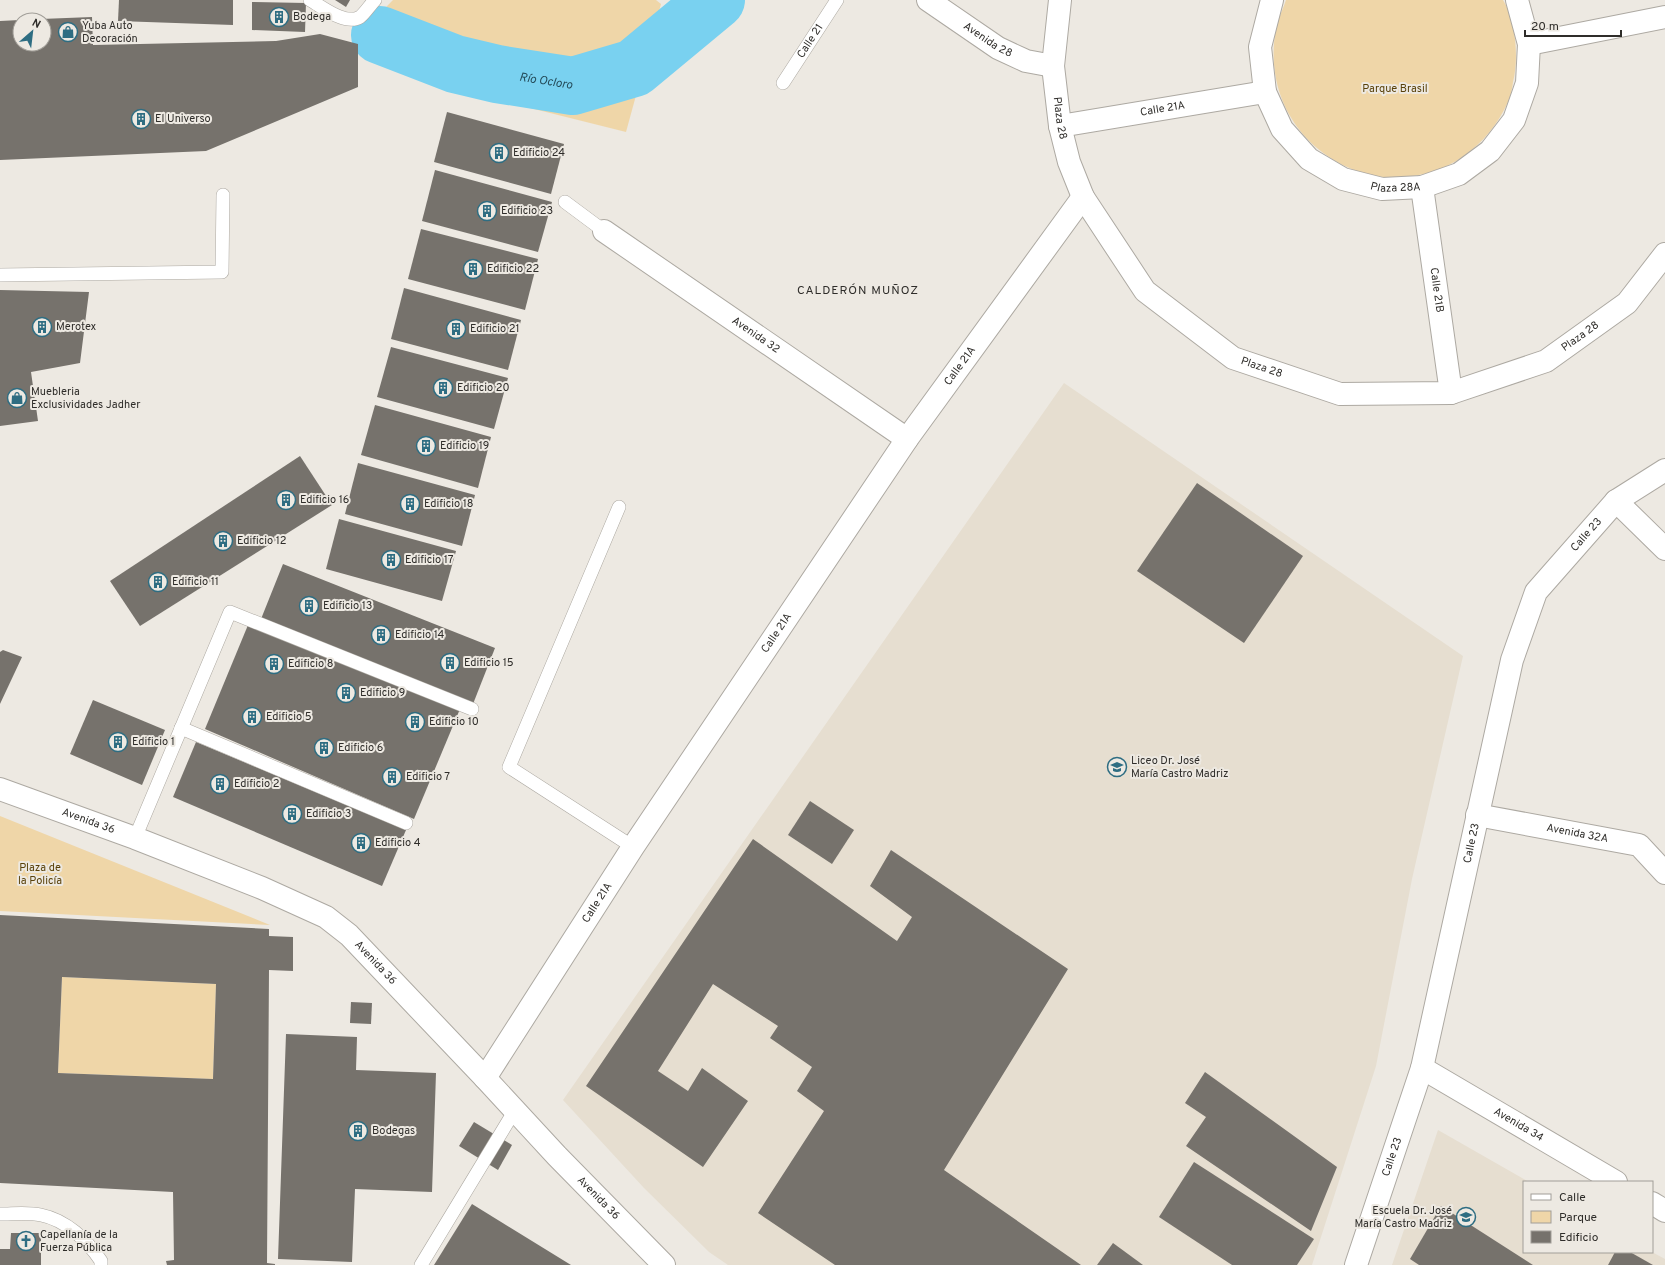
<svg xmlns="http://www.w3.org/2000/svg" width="1665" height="1265" font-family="Overpass,sans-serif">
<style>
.built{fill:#e6ded0}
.green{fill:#efd6a8}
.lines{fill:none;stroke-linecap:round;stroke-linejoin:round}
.river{stroke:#79d1f0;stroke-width:58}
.building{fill:#76726c;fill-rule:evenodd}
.lane-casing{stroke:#ada9a2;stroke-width:14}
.street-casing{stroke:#ada9a2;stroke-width:24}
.lane{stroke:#fff;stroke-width:13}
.street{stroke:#fff;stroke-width:22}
.labels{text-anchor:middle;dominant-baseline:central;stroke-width:4;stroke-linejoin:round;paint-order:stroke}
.poi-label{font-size:11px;fill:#2f2d2a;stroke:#ede9e2;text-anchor:start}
.street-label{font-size:11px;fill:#2f2d2a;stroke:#ede9e2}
.park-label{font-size:11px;fill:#594109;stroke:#ede9e2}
.water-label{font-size:12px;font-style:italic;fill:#244b59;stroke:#ede9e2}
.neighbourhood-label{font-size:12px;letter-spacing:1px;fill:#2f2d2a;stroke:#ede9e2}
</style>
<rect width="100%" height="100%" fill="#ede9e2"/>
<!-- built -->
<g class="built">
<polygon points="1064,383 1463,656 1412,879 1376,1066 1312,1265 728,1265 709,1252 644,1188 563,1100"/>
<polygon points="1438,1130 1529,1182 1524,1182 1524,1252 1652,1252 1665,1259 1665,1265 1392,1265"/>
</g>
<!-- green -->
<g class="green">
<path d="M 393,0 L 656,0 L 661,4 L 626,132 L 434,84 L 358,51 C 358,35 382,11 393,0 Z"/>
<path d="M 1286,0 L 1503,0 C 1516,20 1519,59 1513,82 C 1512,89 1511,96 1508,102 C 1487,148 1445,178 1394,177 C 1387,177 1379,177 1373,176 C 1304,159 1263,98 1276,28 C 1278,19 1283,9 1286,0 Z"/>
<polygon points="0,816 270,925 0,911"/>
<polygon points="62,977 216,984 213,1079 58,1073"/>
</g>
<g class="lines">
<!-- river -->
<path class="river" id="s1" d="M 380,35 L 455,64 L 497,74 L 573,86 L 634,68 L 716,0"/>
</g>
<!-- building -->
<g class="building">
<polygon points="119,0 233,0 233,25 118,21"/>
<polygon points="335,0 350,0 346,7"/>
<polygon points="252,2 306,3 305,32 252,30"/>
<polygon points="92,17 93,45 276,41 320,34 358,44 358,87 206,151 0,160 0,21 20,20 20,44 44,44 44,20 41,19"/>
<polygon points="447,112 564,144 551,194 434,162"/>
<polygon points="435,170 552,202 538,252 422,221"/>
<polygon points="421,229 538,259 525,310 408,279"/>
<polygon points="404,288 521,320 508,370 391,339"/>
<polygon points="0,290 89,292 80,363 31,372 38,421 0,426"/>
<polygon points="391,347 508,378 494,429 377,397"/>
<polygon points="375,405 491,437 478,488 361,455"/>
<polygon points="300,456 332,505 140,626 110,581"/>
<polygon points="358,463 475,495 462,546 345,514"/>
<polygon points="1197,483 1303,556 1244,643 1137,571"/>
<polygon points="339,519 456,551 442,601 326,569"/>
<polygon points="283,564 495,648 473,704 261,619"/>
<polygon points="248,625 460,709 414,819 205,729"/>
<polygon points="3,650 22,657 0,704 0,652"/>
<polygon points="93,700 165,730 142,785 70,754"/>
<polygon points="196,742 406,830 382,886 173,797"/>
<polygon points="810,801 854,830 832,864 788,835"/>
<polygon points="753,839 897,941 912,917 870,886 891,850 1068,969 944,1170 1081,1265 835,1265 758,1213 824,1111 797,1091 812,1067 770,1038 778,1026 713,984 658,1071 688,1091 702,1068 748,1101 703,1167 586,1086"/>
<path d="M 0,915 L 269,929 L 269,936 L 293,937 L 293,971 L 269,970 L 267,1263 L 275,1264 L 275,1265 L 167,1265 L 166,1261 L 174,1260 L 173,1192 L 0,1183 ZM 62,977 L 216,984 L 213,1079 L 58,1073 Z"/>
<polygon points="351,1002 372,1003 371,1024 350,1023"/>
<polygon points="286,1034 357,1037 356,1070 436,1073 432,1192 355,1189 352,1262 278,1259"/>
<polygon points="1205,1072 1337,1167 1311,1231 1186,1146 1206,1117 1185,1103"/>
<polygon points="474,1122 512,1145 498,1170 459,1146"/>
<polygon points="1194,1162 1314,1239 1297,1265 1232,1265 1159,1217"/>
<polygon points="472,1204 571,1265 434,1265"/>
<polygon points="1441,1206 1533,1265 1419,1265 1410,1259"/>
<polygon points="11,1233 41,1233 41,1265 0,1265 0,1249 10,1249"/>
<polygon points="1113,1243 1143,1265 1097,1265"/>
<polygon points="1615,1252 1630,1252 1653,1265 1608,1265"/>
</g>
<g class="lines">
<!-- lane casing -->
<g class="lane-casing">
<g id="lane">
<path d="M 310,0 C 322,7 346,26 360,17 C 365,13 370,5 375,0"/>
<path id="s2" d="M 783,83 L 837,0"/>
<polyline points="565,202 604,231"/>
<polyline points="0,275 222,272 223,195"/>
<polyline points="619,507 509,767 633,847"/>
<polyline points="181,728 406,823"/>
<polyline points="135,838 230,612 472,709"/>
<path d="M 0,1214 C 13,1214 28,1212 41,1215 C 66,1220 87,1240 101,1261 L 101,1265"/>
<polyline points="421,1265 515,1110"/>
</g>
</g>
<!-- street casing -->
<g class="street-casing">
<g id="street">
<path id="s3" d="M 928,0 L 998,48 L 1026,61 L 1053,66"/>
<path id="s4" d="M 1060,0 L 1053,66 L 1060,126 L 1069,162 L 1083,197 L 1145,291 L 1233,358 L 1340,394 L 1451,393 L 1546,361 L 1627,303 L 1665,254"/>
<path id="s5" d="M 1272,0 L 1260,47 L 1265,92 L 1282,129 L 1309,159 L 1343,179 L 1382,189 L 1422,187 L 1459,174 L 1490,151 L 1514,120 L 1527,83 L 1529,44 L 1517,0"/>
<polyline points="1529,44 1665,17"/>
<path id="s6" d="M 1060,126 L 1265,92"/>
<path id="s7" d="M 1422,187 L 1451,393"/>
<path id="s8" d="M 604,231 L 907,439"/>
<polyline points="1616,501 1665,549"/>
<path id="s9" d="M 0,789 L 135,838 L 262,888 L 326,917 L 349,935 L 485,1078 L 557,1156 L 664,1265"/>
<path id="s10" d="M 1477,815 L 1639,845 L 1665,873"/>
<path id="s11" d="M 1422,1068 L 1616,1182"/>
<path id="s12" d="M 485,1078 L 633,847 L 907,439 L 1083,197"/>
<polyline points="1652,1203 1665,1211"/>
<path id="s13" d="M 1356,1265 L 1422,1068 L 1512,660 L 1536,592 L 1616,501 L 1665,470"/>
</g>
</g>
<!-- lane -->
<use href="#lane" class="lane"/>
<!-- street -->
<use href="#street" class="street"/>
</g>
<!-- icons -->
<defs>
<g id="building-ring" transform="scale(1)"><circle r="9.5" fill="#ede9e2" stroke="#2e6d82" stroke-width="1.5"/><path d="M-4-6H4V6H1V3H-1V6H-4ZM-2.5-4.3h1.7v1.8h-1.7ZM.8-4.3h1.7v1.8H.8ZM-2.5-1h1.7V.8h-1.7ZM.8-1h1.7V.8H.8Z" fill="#2e6d82"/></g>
<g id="shop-ring" transform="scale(1)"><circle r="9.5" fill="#ede9e2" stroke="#2e6d82" stroke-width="1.5"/><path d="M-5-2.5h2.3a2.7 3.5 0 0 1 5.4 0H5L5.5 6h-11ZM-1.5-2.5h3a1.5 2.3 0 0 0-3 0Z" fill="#2e6d82"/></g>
<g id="school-ring" transform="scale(1)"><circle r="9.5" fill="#ede9e2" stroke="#2e6d82" stroke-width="1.5"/><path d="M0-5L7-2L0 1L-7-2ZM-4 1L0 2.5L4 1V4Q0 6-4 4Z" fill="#2e6d82"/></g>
<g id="church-ring" transform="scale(1)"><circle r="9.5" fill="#ede9e2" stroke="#2e6d82" stroke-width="1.5"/><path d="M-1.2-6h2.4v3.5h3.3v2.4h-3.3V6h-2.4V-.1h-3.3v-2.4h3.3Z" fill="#2e6d82"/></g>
</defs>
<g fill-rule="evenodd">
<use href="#building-ring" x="279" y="17"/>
<use href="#shop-ring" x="68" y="32"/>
<use href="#building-ring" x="141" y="119"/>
<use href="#building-ring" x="499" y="153"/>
<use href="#building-ring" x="487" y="211"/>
<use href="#building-ring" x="473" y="269"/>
<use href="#building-ring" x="42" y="327"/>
<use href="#building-ring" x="456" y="329"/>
<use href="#building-ring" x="443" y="388"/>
<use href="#shop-ring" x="17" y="398"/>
<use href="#building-ring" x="426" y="446"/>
<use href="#building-ring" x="286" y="500"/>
<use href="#building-ring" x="410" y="504"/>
<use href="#building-ring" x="223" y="541"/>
<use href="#building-ring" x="391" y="560"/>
<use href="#building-ring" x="158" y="582"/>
<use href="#building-ring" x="309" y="606"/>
<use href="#building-ring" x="381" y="635"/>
<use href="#building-ring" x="450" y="663"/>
<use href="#building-ring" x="274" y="664"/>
<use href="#building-ring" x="346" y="693"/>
<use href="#building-ring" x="252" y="717"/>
<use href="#building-ring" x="415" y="722"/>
<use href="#building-ring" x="118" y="742"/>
<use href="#building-ring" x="324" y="748"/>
<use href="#school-ring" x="1117" y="767"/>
<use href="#building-ring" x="392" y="777"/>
<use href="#building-ring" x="220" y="784"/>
<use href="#building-ring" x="292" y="814"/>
<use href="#building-ring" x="361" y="843"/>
<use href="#building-ring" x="358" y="1131"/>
<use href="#school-ring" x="1466" y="1217"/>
<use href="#church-ring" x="26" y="1241"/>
</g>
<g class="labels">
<!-- poi labels -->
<g class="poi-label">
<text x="293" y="17">Bodega</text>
<text x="82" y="26">Yuba Auto<tspan x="82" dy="13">Decoración</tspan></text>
<text x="155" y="119">El Universo</text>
<text x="513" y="153">Edificio 24</text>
<text x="501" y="211">Edificio 23</text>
<text x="487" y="269">Edificio 22</text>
<text x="56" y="327">Merotex</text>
<text x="470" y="329">Edificio 21</text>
<text x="457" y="388">Edificio 20</text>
<text x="31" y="392">Muebleria<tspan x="31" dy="13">Exclusividades Jadher</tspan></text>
<text x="440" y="446">Edificio 19</text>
<text x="300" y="500">Edificio 16</text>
<text x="424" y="504">Edificio 18</text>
<text x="237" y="541">Edificio 12</text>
<text x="405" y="560">Edificio 17</text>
<text x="172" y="582">Edificio 11</text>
<text x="323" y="606">Edificio 13</text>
<text x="395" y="635">Edificio 14</text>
<text x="464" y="663">Edificio 15</text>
<text x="288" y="664">Edificio 8</text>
<text x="360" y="693">Edificio 9</text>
<text x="266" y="717">Edificio 5</text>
<text x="429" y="722">Edificio 10</text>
<text x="132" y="742">Edificio 1</text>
<text x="338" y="748">Edificio 6</text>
<text x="1131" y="761">Liceo Dr. José<tspan x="1131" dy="13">María Castro Madriz</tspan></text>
<text x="406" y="777">Edificio 7</text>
<text x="234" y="784">Edificio 2</text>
<text x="306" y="814">Edificio 3</text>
<text x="375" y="843">Edificio 4</text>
<text x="372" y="1131">Bodegas</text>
<text x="1452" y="1211" text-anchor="end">Escuela Dr. José<tspan x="1452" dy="13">María Castro Madriz</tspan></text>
<text x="40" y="1235">Capellanía de la<tspan x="40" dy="13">Fuerza Pública</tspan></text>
</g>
<!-- street labels -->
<g class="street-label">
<text stroke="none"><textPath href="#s3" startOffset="72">Avenida 28</textPath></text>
<text stroke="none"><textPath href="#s2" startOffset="50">Calle 21</textPath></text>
<text stroke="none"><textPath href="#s6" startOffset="104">Calle 21A</textPath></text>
<text stroke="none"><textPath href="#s4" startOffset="119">Plaza 28</textPath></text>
<text stroke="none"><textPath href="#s5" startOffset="268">Plaza 28A</textPath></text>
<text stroke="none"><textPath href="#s7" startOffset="104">Calle 21B</textPath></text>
<text stroke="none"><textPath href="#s8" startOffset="184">Avenida 32</textPath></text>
<text stroke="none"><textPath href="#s4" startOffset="791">Plaza 28</textPath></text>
<text stroke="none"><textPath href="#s12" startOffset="856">Calle 21A</textPath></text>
<text stroke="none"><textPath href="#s4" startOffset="455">Plaza 28</textPath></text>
<text stroke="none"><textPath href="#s13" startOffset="774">Calle 23</textPath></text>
<text stroke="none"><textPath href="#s12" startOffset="532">Calle 21A</textPath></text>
<text stroke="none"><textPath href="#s9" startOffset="94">Avenida 36</textPath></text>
<text stroke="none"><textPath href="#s10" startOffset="102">Avenida 32A</textPath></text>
<text stroke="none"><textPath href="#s13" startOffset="438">Calle 23</textPath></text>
<text stroke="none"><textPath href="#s12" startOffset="208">Calle 21A</textPath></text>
<text stroke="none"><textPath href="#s9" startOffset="418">Avenida 36</textPath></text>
<text stroke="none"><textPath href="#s11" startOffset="112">Avenida 34</textPath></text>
<text stroke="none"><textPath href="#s13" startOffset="114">Calle 23</textPath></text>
<text stroke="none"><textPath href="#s9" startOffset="742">Avenida 36</textPath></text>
</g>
<!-- park labels -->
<g class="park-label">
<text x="1395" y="89">Parque Brasil</text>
<text x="40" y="868">Plaza de<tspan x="40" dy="13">la Policía</tspan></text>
</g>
<!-- water labels -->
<g class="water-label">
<text stroke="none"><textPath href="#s1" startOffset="173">Río Ocloro</textPath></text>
</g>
<!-- neighbourhood labels -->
<g class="neighbourhood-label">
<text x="858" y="291">CALDERÓN MUÑOZ</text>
</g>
</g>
<!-- legend -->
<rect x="1523" y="1181" width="130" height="72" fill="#ede9e2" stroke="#a19e98"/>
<rect x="1531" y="1194" width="20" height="6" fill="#ffffff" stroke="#a19e98"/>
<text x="1559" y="1201" font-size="12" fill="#2f2d2a">Calle</text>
<rect x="1531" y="1211" width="20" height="12" fill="#efd6a8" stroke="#a19e98"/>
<text x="1559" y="1221" font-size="12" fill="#2f2d2a">Parque</text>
<rect x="1531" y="1231" width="20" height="12" fill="#76726c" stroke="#a19e98"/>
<text x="1559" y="1241" font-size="12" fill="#2f2d2a">Edificio</text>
<!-- north arrow -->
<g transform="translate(32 32) rotate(28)"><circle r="19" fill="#ede9e2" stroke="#a19e98"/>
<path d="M0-3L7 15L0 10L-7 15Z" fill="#2e6d82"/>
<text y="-6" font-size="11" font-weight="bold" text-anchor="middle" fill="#2f2d2a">N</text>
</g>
<!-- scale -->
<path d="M1525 30v6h96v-6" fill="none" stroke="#2f2d2a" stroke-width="2"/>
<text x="1531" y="30" font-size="12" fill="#2f2d2a" stroke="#ede9e2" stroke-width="3" paint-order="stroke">20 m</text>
</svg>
